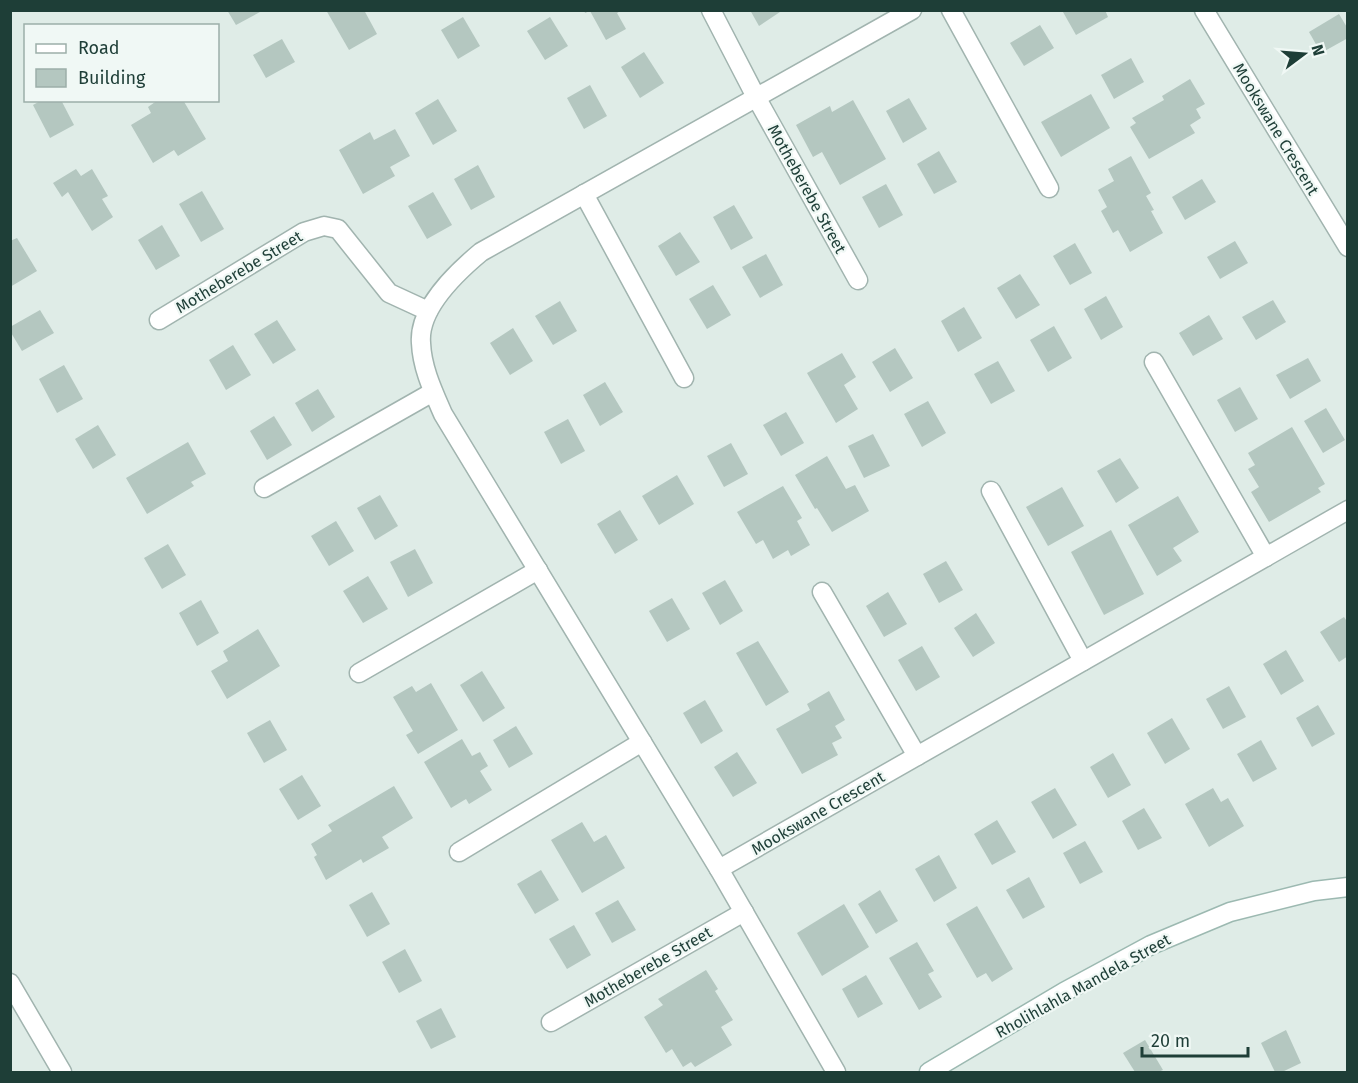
<svg xmlns="http://www.w3.org/2000/svg" width="1358" height="1083" font-family="'Fira Sans',sans-serif">
<style>
.building{fill:#b4c7c0}
.lines{fill:none;stroke-linecap:round;stroke-linejoin:round}
.street-casing{stroke:#a1b4af;stroke-width:21}
.secondary-casing{stroke:#9cb9b1;stroke-width:21}
.street{stroke:#fff;stroke-width:18}
.secondary{stroke:#fff;stroke-width:18}
.labels{text-anchor:middle;dominant-baseline:central;stroke-width:4.5;stroke-linejoin:round;paint-order:stroke}
.street-label{font-size:16px;fill:#1e3e37;stroke:#f0f8f5}
</style>
<rect width="100%" height="100%" fill="#dfece7"/>
<!-- building -->
<g class="building">
<polygon points="227,10 259,10 260,12 236,25"/>
<polygon points="326,10 364,10 377,34 349,50"/>
<polygon points="584,10 622,10 617,13 626,29 606,40 590,11 585,13"/>
<polygon points="750,10 783,10 759,26"/>
<polygon points="1065,10 1105,10 1108,17 1076,35 1063,12"/>
<polygon points="1339,14 1348,29 1348,38 1321,53 1309,32"/>
<polygon points="463,17 480,46 458,59 441,30"/>
<polygon points="550,17 568,46 545,60 527,31"/>
<polygon points="1040,25 1054,48 1024,66 1010,43"/>
<polygon points="282,39 295,62 266,78 253,55"/>
<polygon points="644,52 664,83 640,98 621,67"/>
<polygon points="1131,58 1144,82 1114,99 1101,75"/>
<polygon points="1190,79 1205,104 1196,109 1201,118 1190,125 1195,133 1149,159 1130,127 1136,123 1132,118 1164,100 1162,96"/>
<polygon points="590,85 607,116 584,129 567,98"/>
<polygon points="1091,94 1110,128 1061,157 1041,122"/>
<polygon points="909,98 927,129 903,143 886,111"/>
<polygon points="438,99 457,131 433,145 415,113"/>
<polygon points="42,100 61,100 74,125 50,138 33,105"/>
<polygon points="158,100 183,100 206,139 178,156 174,150 153,163 131,125 151,113 148,107"/>
<polygon points="853,100 886,159 840,185 822,152 813,157 796,125 830,106 832,112"/>
<polygon points="395,129 410,156 390,167 395,176 363,194 339,150 370,132 374,140"/>
<polygon points="939,151 957,182 934,194 917,164"/>
<polygon points="1131,156 1151,193 1146,196 1154,210 1151,211 1163,233 1130,252 1118,230 1113,233 1101,211 1107,207 1098,190 1114,181 1108,169"/>
<polygon points="478,165 495,197 471,210 454,179"/>
<polygon points="76,169 81,176 92,169 108,196 102,199 113,217 92,231 68,192 62,197 53,183"/>
<polygon points="1202,179 1216,202 1185,220 1172,197"/>
<polygon points="886,184 903,215 879,228 862,197"/>
<polygon points="202,191 224,229 201,242 179,204"/>
<polygon points="433,192 452,225 427,239 408,206"/>
<polygon points="734,205 753,238 731,250 713,217"/>
<polygon points="162,225 180,256 156,270 138,240"/>
<polygon points="680,232 700,262 676,276 658,246"/>
<polygon points="17,238 37,271 10,287 10,241"/>
<polygon points="1235,241 1248,263 1220,279 1207,257"/>
<polygon points="1075,243 1092,273 1070,285 1053,256"/>
<polygon points="766,254 783,285 760,298 742,267"/>
<polygon points="1020,274 1040,305 1016,319 997,288"/>
<polygon points="713,285 731,315 707,329 689,299"/>
<polygon points="1106,296 1123,327 1101,340 1084,309"/>
<polygon points="1273,300 1286,322 1256,340 1242,317"/>
<polygon points="560,301 577,331 553,345 535,316"/>
<polygon points="964,307 982,338 958,352 941,321"/>
<polygon points="40,310 54,333 22,351 10,331 10,327"/>
<polygon points="1209,315 1223,339 1193,356 1179,333"/>
<polygon points="277,320 296,350 273,364 254,334"/>
<polygon points="1054,326 1072,358 1048,372 1030,340"/>
<polygon points="513,328 533,361 510,375 490,343"/>
<polygon points="233,345 251,375 226,390 209,360"/>
<polygon points="895,348 913,378 890,392 872,362"/>
<polygon points="842,353 856,377 844,385 858,409 836,423 807,373"/>
<polygon points="1308,358 1321,381 1290,399 1276,375"/>
<polygon points="998,361 1015,391 991,404 974,374"/>
<polygon points="64,365 83,399 57,413 39,379"/>
<polygon points="605,382 623,412 600,426 583,395"/>
<polygon points="1240,387 1258,419 1235,432 1217,400"/>
<polygon points="318,389 335,417 312,432 295,403"/>
<polygon points="928,401 946,433 922,447 904,414"/>
<polygon points="1326,408 1345,440 1323,453 1304,421"/>
<polygon points="786,412 804,443 781,456 763,425"/>
<polygon points="274,416 292,445 267,460 250,431"/>
<polygon points="568,419 585,451 561,464 544,432"/>
<polygon points="98,425 116,455 93,469 75,439"/>
<polygon points="1292,427 1325,484 1318,488 1321,492 1269,522 1251,492 1259,487 1248,469 1255,465 1248,453"/>
<polygon points="873,434 890,466 864,478 848,446"/>
<polygon points="188,442 206,474 191,482 194,486 147,514 126,478"/>
<polygon points="731,443 748,474 724,487 707,456"/>
<polygon points="827,456 846,489 855,485 869,511 832,532 817,508 815,509 795,475"/>
<polygon points="1120,458 1139,488 1116,503 1097,471"/>
<polygon points="677,475 694,504 659,525 642,496"/>
<polygon points="783,486 802,518 797,521 810,545 791,556 788,550 773,559 763,540 756,544 737,512"/>
<polygon points="1062,487 1084,526 1048,546 1026,507"/>
<polygon points="380,495 398,526 375,540 357,508"/>
<polygon points="1178,496 1199,532 1173,548 1182,561 1157,576 1128,525"/>
<polygon points="620,510 638,540 615,554 597,524"/>
<polygon points="336,521 354,551 329,566 311,536"/>
<polygon points="1111,530 1144,594 1104,615 1071,552"/>
<polygon points="168,544 186,575 162,589 144,558"/>
<polygon points="415,549 433,583 408,597 390,562"/>
<polygon points="946,561 963,590 939,603 923,574"/>
<polygon points="368,576 388,609 363,623 343,591"/>
<polygon points="725,580 743,611 720,625 702,593"/>
<polygon points="888,592 907,624 884,637 866,606"/>
<polygon points="672,598 690,629 667,642 649,611"/>
<polygon points="201,600 219,633 197,646 179,613"/>
<polygon points="976,613 995,643 973,657 954,628"/>
<polygon points="1344,617 1348,623 1348,656 1339,662 1320,632"/>
<polygon points="258,629 280,666 227,699 211,671 228,661 223,651"/>
<polygon points="758,641 789,692 766,706 736,653"/>
<polygon points="922,646 940,677 916,691 898,660"/>
<polygon points="1286,650 1304,681 1281,695 1263,664"/>
<polygon points="482,671 505,708 483,722 460,685"/>
<polygon points="431,683 458,730 418,754 406,735 413,731 393,697 412,686 416,692"/>
<polygon points="1229,686 1246,717 1223,729 1206,699"/>
<polygon points="829,691 845,720 835,726 842,738 832,743 838,755 802,774 776,729 810,710 807,704"/>
<polygon points="705,700 723,731 701,744 683,713"/>
<polygon points="1318,705 1335,734 1312,747 1296,718"/>
<polygon points="1172,718 1190,749 1165,764 1147,733"/>
<polygon points="270,720 287,750 264,763 247,733"/>
<polygon points="516,726 533,754 509,768 493,740"/>
<polygon points="462,739 472,756 480,752 488,766 480,771 492,790 469,804 466,799 451,808 424,762"/>
<polygon points="1261,740 1277,769 1253,782 1237,754"/>
<polygon points="737,752 757,783 733,797 714,767"/>
<polygon points="1113,753 1131,785 1108,798 1090,767"/>
<polygon points="302,775 321,806 298,820 279,789"/>
<polygon points="394,786 413,818 382,837 389,848 363,863 361,859 326,880 314,857 317,855 311,844 332,831 328,825"/>
<polygon points="1055,788 1077,825 1053,839 1031,802"/>
<polygon points="1213,788 1221,802 1228,798 1244,826 1209,847 1185,804"/>
<polygon points="1144,808 1162,838 1138,850 1122,821"/>
<polygon points="997,820 1016,852 992,865 974,834"/>
<polygon points="582,822 594,842 606,835 625,868 582,893 551,840"/>
<polygon points="1085,841 1103,872 1080,884 1063,853"/>
<polygon points="939,855 957,888 934,902 915,869"/>
<polygon points="541,870 559,900 535,914 517,884"/>
<polygon points="1029,877 1045,907 1023,919 1006,890"/>
<polygon points="880,890 898,921 876,934 858,904"/>
<polygon points="372,892 390,924 367,937 349,905"/>
<polygon points="618,900 636,930 612,943 595,913"/>
<polygon points="844,904 869,947 822,976 797,933"/>
<polygon points="977,906 1013,969 992,982 986,973 977,978 946,924"/>
<polygon points="574,925 591,955 567,969 549,939"/>
<polygon points="917,942 934,971 928,974 942,997 919,1010 889,958"/>
<polygon points="405,949 422,981 399,993 382,962"/>
<polygon points="706,970 718,989 715,991 733,1020 721,1027 732,1045 695,1067 691,1062 683,1067 672,1049 666,1053 644,1017 663,1005 658,999"/>
<polygon points="866,975 883,1004 858,1018 842,989"/>
<polygon points="441,1008 456,1037 431,1049 416,1021"/>
<polygon points="1286,1030 1301,1063 1282,1072 1275,1072 1261,1043"/>
<polygon points="1145,1040 1163,1070 1158,1072 1135,1072 1123,1053"/>
</g>
<g class="lines">
<!-- street casing -->
<g class="street-casing">
<g id="street">
<polyline points="711,10 756,97 858,280"/>
<polyline points="951,10 1049,188"/>
<polyline points="1204,10 1348,247"/>
<polyline points="584,194 684,378"/>
<polyline points="159,320 304,232 324,226 338,229 389,293 428,311"/>
<polyline points="1154,362 1266,557"/>
<polyline points="264,488 433,392"/>
<polyline points="991,491 1083,661"/>
<polyline points="822,592 917,756"/>
<polyline points="359,673 538,570"/>
<polyline points="459,852 642,742"/>
<polyline points="719,869 1348,510"/>
<polyline points="10,983 62,1072"/>
<polyline points="551,1022 744,912"/>
<path d="M 836,1072 L 719,869 L 443,414 C 433,391 422,368 421,343 C 418,308 457,272 481,252 L 912,10"/>
</g>
</g>
<!-- secondary casing -->
<g class="secondary-casing">
<polyline id="secondary" points="929,1072 1064,992 1151,945 1230,912 1314,891 1348,887"/>
</g>
<!-- street -->
<use href="#street" class="street"/>
<!-- secondary -->
<use href="#secondary" class="secondary"/>
</g>
<g class="labels">
<!-- street labels -->
<g class="street-label">
<text transform="translate(1276 129) rotate(59)">Mookswane Crescent</text>
<text transform="translate(807 189) rotate(61)">Motheberebe Street</text>
<text transform="translate(239 272) rotate(-31)">Motheberebe Street</text>
<text transform="translate(818 813) rotate(-30)">Mookswane Crescent</text>
<text transform="translate(648 967) rotate(-30)">Motheberebe Street</text>
<text transform="translate(1083 986) rotate(-29)">Rholihlahla Mandela Street</text>
</g>
</g>
<!-- border -->
<rect width="1358" height="1083" fill="none" stroke="#1e3e37" stroke-width="24"/>
<!-- legend -->
<rect x="24" y="24" width="195" height="78" fill="#f0f8f5" stroke="#9caea9" stroke-width="1.5"/>
<rect x="36" y="44" width="30" height="9" fill="#ffffff" stroke="#9caea9" stroke-width="1.5"/>
<text x="78" y="54" font-size="18" fill="#1e3e37">Road</text>
<rect x="36" y="69" width="30" height="18" fill="#b4c7c0" stroke="#9caea9" stroke-width="1.5"/>
<text x="78" y="84" font-size="18" fill="#1e3e37">Building</text>
<!-- north arrow -->
<g transform="translate(1304 54) rotate(74)" stroke="#f0f8f5" stroke-width="4.5" paint-order="stroke">
<path d="M0-4.5L10 22L0 15L-10 22Z" fill="#1e3e37"/>
<text y="-9" font-size="16" font-weight="bold" text-anchor="middle" fill="#1e3e37">N</text>
</g>
<!-- scale -->
<path d="M1142 1047v9h106v-9" fill="none" stroke="#1e3e37" stroke-width="3"/>
<text x="1151" y="1047" font-size="18" fill="#1e3e37" stroke="#f0f8f5" stroke-width="4.5" paint-order="stroke">20 m</text>
</svg>
